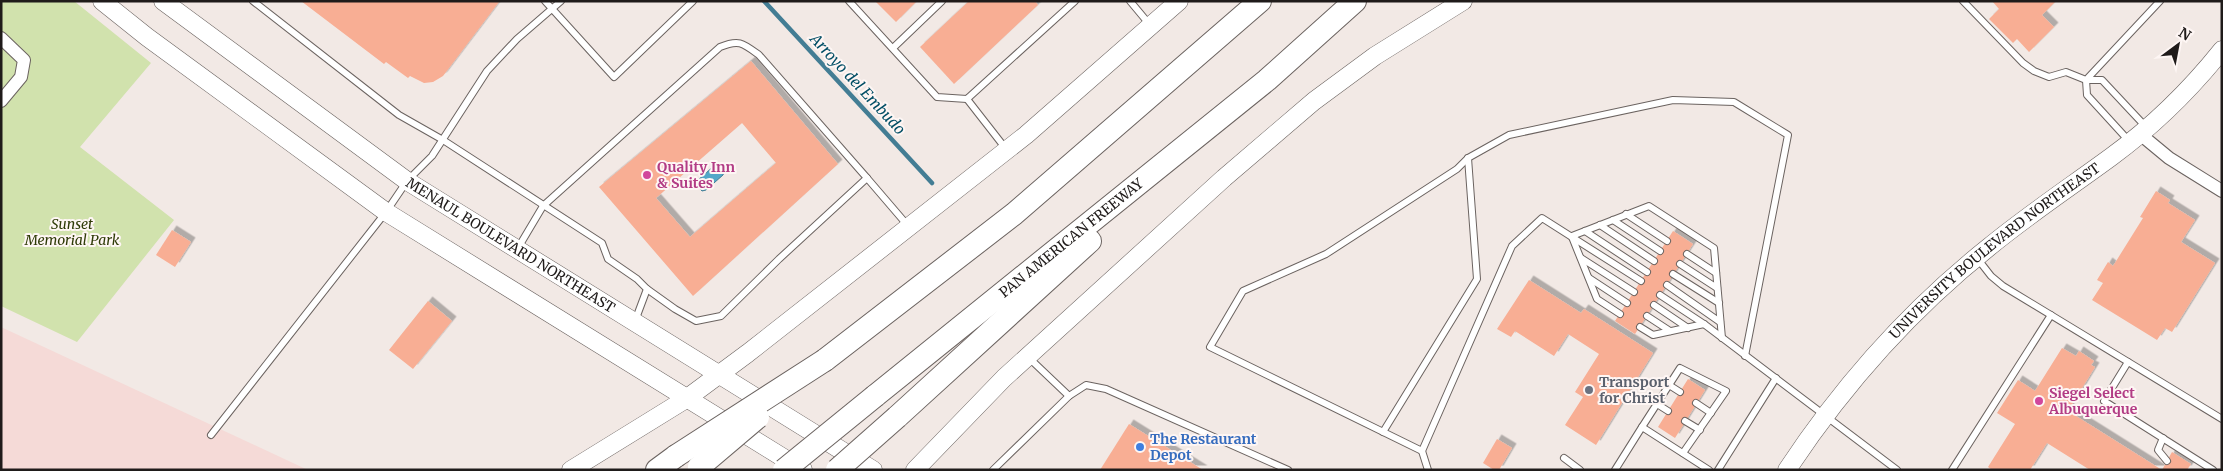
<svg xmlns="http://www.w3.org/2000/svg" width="2223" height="471" font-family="Merriweather,serif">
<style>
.industrial{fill:#f5dad7}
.green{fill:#d1e2ad}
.water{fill:#52a7c8;stroke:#437d94}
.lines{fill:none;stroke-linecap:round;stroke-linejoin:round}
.stream{stroke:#437d94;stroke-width:4.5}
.building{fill:#f8ae94;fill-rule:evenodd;filter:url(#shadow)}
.service-casing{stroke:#6b6360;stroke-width:8}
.minor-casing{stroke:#6b6360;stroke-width:14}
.secondary-casing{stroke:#6b6360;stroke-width:19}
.motorway-casing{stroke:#6b6360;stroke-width:24}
.service{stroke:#fff;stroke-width:6}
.minor{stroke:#fff;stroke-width:12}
.secondary{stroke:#fff;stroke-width:18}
.motorway{stroke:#fff;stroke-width:22}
.motorway-bridge-casing{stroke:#6b6360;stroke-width:24;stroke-linecap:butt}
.motorway-bridge{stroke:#fff;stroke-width:22}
.hotel-dot{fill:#d1479c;stroke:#fef6f4;stroke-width:2}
.worship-dot{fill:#6b7280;stroke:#fef6f4;stroke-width:2}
.shop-dot{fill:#3f7fe0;stroke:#fef6f4;stroke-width:2}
.labels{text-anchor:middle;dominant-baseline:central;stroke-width:4;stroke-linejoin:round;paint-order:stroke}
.hotel-label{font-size:14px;font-weight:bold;fill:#b23c85;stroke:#fef6f4;text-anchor:start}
.park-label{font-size:14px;font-style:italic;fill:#2e3a06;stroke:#fef6f4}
.street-label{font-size:14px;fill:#1f1b1a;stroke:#fef6f4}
.worship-label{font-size:14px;font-weight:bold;fill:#5b616d;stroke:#fef6f4;text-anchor:start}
.shop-label{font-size:14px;font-weight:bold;fill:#366cbe;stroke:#fef6f4;text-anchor:start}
.water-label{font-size:15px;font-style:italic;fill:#024e65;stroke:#fef6f4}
</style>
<defs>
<filter id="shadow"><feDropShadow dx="4.5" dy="-4.5" stdDeviation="0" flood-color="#0004"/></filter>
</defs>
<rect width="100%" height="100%" fill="#f2e9e5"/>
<!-- industrial -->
<polygon class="industrial" points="1,327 308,470 1,470"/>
<!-- green -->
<polygon class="green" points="1,1 74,1 151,63 80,147 174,220 77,342 1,306"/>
<!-- water -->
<polygon class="water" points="715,165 719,166 724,172 723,175 706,190 702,191 697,185 697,181"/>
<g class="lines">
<!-- stream -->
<polyline class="stream" points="764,1 932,183"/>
</g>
<!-- building -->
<g class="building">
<polygon points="301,1 497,1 499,2 443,76 433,82 424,83 410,76 408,78 386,62 384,64"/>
<polygon points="875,1 917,1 896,22"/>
<polygon points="969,1 1035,1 1038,5 954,84 920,47"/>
<polygon points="1992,1 2056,1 2042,15 2054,27 2029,52 2017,39 2013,43 1989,19 1999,9"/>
<path d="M 751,61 L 838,164 L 693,296 L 599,187 ZM 742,123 L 776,163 L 690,237 L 656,198 Z"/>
<polygon points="2156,191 2170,200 2168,203 2195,220 2181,242 2215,263 2172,332 2165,328 2157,340 2092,300 2103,283 2097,280 2108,262 2113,266 2143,218 2140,217"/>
<polygon points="172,230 191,242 175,267 156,255"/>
<polygon points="1673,231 1693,244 1635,334 1615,321"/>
<polygon points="1529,280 1581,313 1584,309 1653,353 1596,445 1565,425 1583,397 1575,392 1599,354 1568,334 1554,356 1515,331 1511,337 1497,329"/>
<polygon points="428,301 452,321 413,369 389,350"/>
<polygon points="2062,348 2076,356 2079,351 2094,361 2091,365 2095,367 2068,411 2162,470 2172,452 2191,464 2187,470 2090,470 2047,443 2030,470 1992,470 1988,467 2015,424 1997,413 2018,380 2035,391"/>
<polygon points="1688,379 1705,390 1675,438 1658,427"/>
<polygon points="1129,424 1203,470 1100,470"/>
<polygon points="1497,439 1512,448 1499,470 1494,470 1483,463"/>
</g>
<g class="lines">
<!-- service casing -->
<g class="service-casing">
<g id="service">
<polyline points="253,1 399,115 443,140 602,243 608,259 637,279 647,289 635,321"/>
<polyline points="545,1 614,77 693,1"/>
<polyline points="849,1 937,97 967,99 1075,1"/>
<polyline points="1130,1 1150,25"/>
<polyline points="1963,1 2023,63 2034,71 2049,77 2066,72 2086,80 2160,1"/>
<polyline points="893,48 942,1"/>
<polyline points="967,99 1006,149"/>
<polyline points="2129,141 2087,95 2086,80 2102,80 2146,127"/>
<polyline points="867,178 909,227"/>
<polyline points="1626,214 1667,241"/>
<polyline points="1613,220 1660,251"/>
<polyline points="1600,225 1654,261"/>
<polyline points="1585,231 1647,272"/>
<polyline points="1572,236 1649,206 1714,248 1722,338"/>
<polyline points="1572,237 1597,299 1620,314"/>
<path d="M 518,248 L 543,206 L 720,47 C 739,39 743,43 759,55 L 867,178 L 779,259 L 721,316 L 696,321 L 675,309 L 647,289"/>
<polyline points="1687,254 1716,273"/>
<polyline points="1581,258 1634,292"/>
<polyline points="1977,258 1991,276 2003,286 2222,419"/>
<polyline points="1680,264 1717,288"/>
<polyline points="1673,274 1719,303"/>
<polyline points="1589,278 1627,303"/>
<polyline points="1641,281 1542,218 1512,246 1422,451 1210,347 1243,291 1326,254 1457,169 1468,158 1509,135 1673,100 1734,102 1788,135 1745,356"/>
<polyline points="1667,285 1720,322"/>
<polyline points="1660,295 1704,324 1897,470"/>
<polyline points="1654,305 1688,328"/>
<polyline points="1647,316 1670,331"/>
<polyline points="1640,327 1653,335 1704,324"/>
<polyline points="1028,357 1069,396"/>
<polyline points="2128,362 2104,401 2213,470"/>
<polyline points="1669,385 1680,392"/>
<polyline points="1696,403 1711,413"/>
<polyline points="1657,404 1668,411"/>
<polyline points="1685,421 1700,430"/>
<polyline points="1642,427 1680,368 1726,391 1683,453"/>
<polyline points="1383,432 1477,279 1468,158"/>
<polyline points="211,435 386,212 407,181 432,156 487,71 517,39 561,1"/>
<polyline points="2163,438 2158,450 2167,461"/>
<polyline points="1422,451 1428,470"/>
<polyline points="1564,458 1580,470"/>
<polyline points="993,470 1069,396 1086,385 1106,389 1288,470"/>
<polyline points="1615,470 1642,427 1709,470"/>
<polyline points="1718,470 1776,378"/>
<polyline points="1952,470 2051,315"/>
</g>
</g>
<!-- minor casing -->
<g class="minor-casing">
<g id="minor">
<polyline points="1,38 24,60 21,77 1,101"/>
<polyline points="2140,134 2169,158 2222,191"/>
</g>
</g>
<!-- secondary casing -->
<g class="secondary-casing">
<g id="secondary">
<polyline points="102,1 147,37 386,212 803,470"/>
<path id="s1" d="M 163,1 L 407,181 L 873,470"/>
<polyline points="571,470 686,399 748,353 1026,135 1179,1"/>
<polyline points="915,470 1004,378 1224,178 1314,101 1375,56 1463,1"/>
<path id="s2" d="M 1787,470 C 1843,385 1910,310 1989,247 C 2028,215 2070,187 2111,157 C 2152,127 2190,90 2222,50"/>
</g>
</g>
<!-- motorway casing -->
<g class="motorway-casing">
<g id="motorway">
<polyline points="825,360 1014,214 1260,1"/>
<path id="s3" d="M 875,396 L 1267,80 L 1355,1"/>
<polyline points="897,417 1090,241"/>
<polyline points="657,470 676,456"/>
</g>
</g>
<!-- service -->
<use href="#service" class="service"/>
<!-- minor -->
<use href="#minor" class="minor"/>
<!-- secondary -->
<use href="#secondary" class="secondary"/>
<!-- motorway -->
<use href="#motorway" class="motorway"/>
<!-- motorway-bridge casing -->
<g class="motorway-bridge-casing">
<g id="motorway-bridge">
<polyline points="676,456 825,360"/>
<polyline points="699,467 758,417"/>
<polyline points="784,470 875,396"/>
<polyline points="837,470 897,417"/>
</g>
</g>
<!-- motorway-bridge -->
<use href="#motorway-bridge" class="motorway-bridge"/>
</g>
<!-- markers -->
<g class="hotel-dot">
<circle cx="647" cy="175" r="5"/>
<circle cx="2039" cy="401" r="5"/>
</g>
<circle class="worship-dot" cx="1589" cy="390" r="5"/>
<circle class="shop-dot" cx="1140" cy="447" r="5"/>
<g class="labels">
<!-- hotel labels -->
<g class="hotel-label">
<text x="657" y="167">Quality Inn<tspan x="657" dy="16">&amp; Suites</tspan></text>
<text x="2049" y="393">Siegel Select<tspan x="2049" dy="16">Albuquerque</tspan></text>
</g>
<!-- park labels -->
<g class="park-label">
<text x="72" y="224">Sunset<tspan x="72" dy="16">Memorial Park</tspan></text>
</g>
<!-- street labels -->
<g class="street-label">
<text stroke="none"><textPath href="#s3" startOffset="252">PAN AMERICAN FREEWAY</textPath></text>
<text stroke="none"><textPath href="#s1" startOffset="425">MENAUL BOULEVARD NORTHEAST</textPath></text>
<text stroke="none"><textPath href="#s2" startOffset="304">UNIVERSITY BOULEVARD NORTHEAST</textPath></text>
</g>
<!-- worship labels -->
<g class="worship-label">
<text x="1599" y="382">Transport<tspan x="1599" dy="16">for Christ</tspan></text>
</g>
<!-- shop labels -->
<g class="shop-label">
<text x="1150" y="439">The Restaurant<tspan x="1150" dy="16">Depot</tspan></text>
</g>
<!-- water labels -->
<g class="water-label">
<text transform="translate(858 84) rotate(47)">Arroyo del Embudo</text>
</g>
</g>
<!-- border -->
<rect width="2223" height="471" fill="none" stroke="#1f1b1a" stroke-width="5"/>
<!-- north arrow -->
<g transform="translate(2178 45) rotate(32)" stroke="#fef6f4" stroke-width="4" paint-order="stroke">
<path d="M0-4L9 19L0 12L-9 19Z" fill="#1f1b1a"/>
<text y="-8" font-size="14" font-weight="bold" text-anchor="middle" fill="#1f1b1a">N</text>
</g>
</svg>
